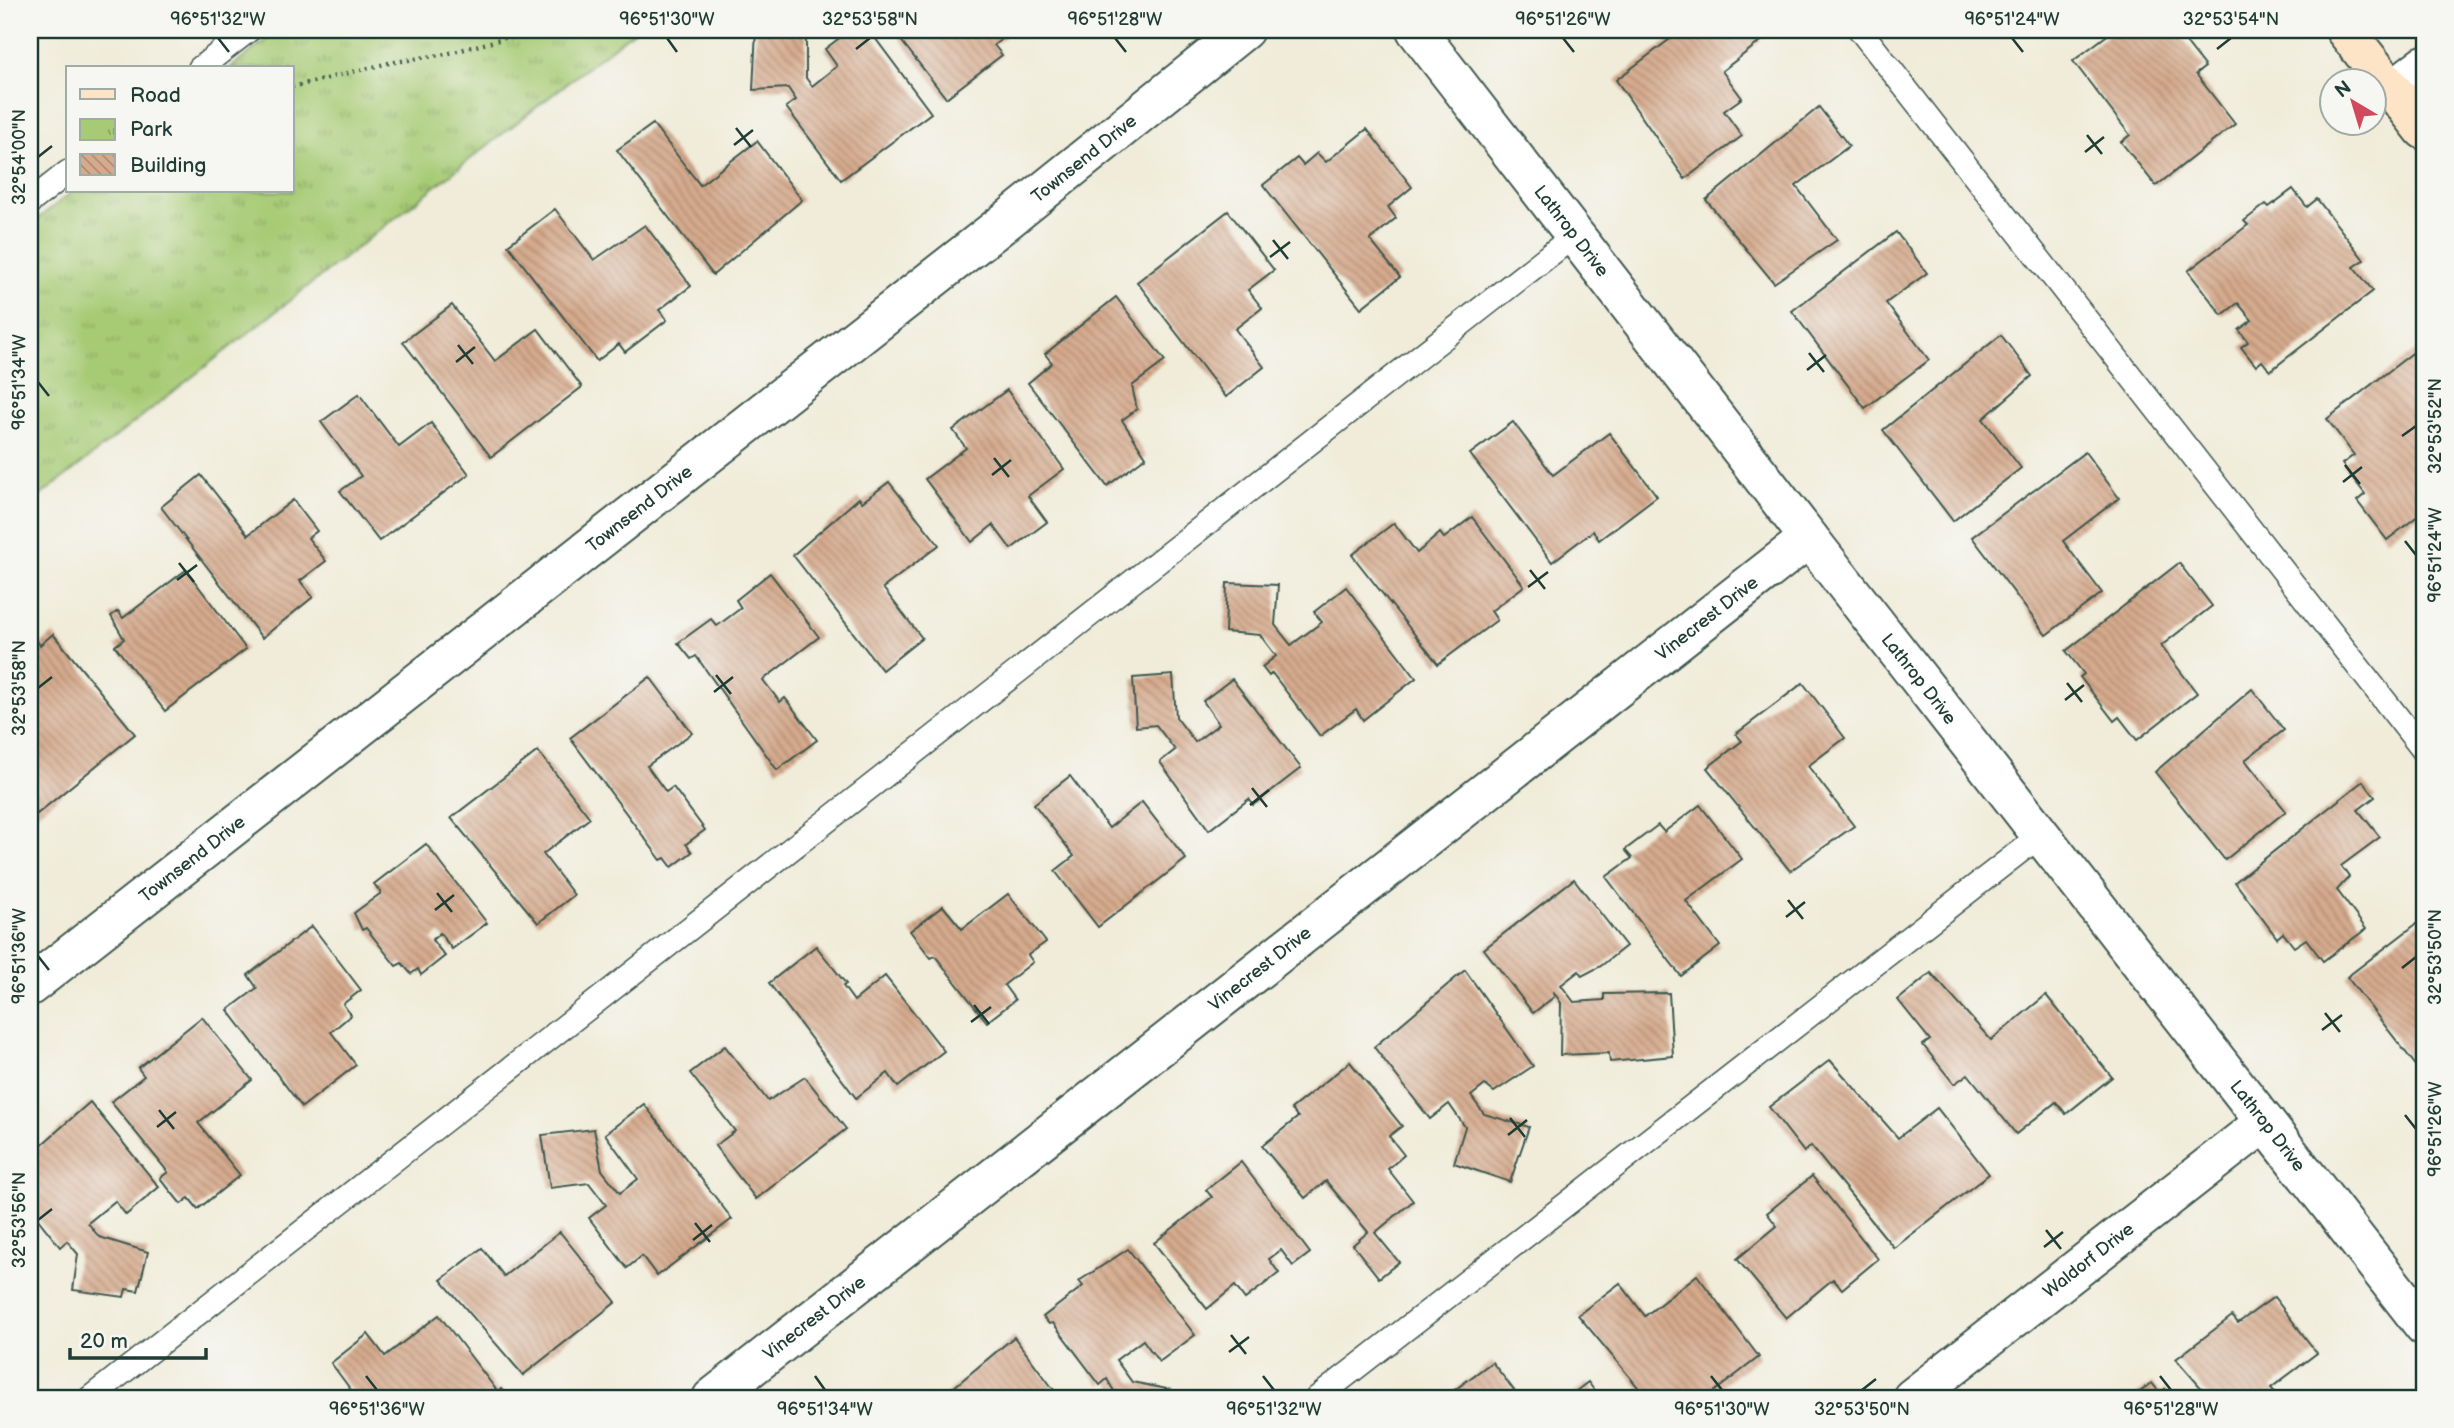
<svg xmlns="http://www.w3.org/2000/svg" width="2454" height="1428" font-family="'Balsamiq Sans',sans-serif">
<style>
.park{fill:url(#park-tufts);stroke:#638454;stroke-width:2}
.building{fill:url(#building-back-hatch)}
.lines{fill:none;stroke-linecap:round;stroke-linejoin:round}
.lane-casing{stroke:#3e574d;stroke-width:26}
.street-casing{stroke:#3e574d;stroke-width:42}
.secondary-casing{stroke:#3e574d;stroke-width:42}
.path{stroke:#3e574d;stroke-width:4.5;stroke-dasharray:2 5;stroke-linecap:butt}
.lane{stroke:#fff;stroke-width:23}
.street{stroke:#fff;stroke-width:38}
.secondary{stroke:#fee4c6;stroke-width:38}
.ticks{fill:none;stroke:#1f3d34;stroke-width:2.5}
.labels{text-anchor:middle;dominant-baseline:central;stroke-width:5;stroke-linejoin:round;paint-order:stroke}
.street-label{font-size:18px;fill:#1f3d34;stroke:#f6f6f2}
.neatline{fill:none;stroke:#1f3d34;stroke-width:2.5}
.ticks-label{font-size:18px;text-anchor:middle;fill:#1f3d34}
</style>
<defs>
<pattern id="park-tufts" width="24" height="20" patternUnits="userSpaceOnUse" patternTransform="scale(1.75)"><rect width="24" height="20" fill="#a7cb74"/><path d="M3 7l-1-3M5 7V3M7 7l1-3M15 17l-1-3M17 17v-4M19 17l1-3" fill="none" stroke="#87a660"/></pattern>
<pattern id="building-back-hatch" width="6" height="6" patternUnits="userSpaceOnUse" patternTransform="scale(1.75)"><rect width="6" height="6" fill="#d6aa8d"/><path d="M-1 5l2 2M0 0l6 6M5-1l2 2" fill="none" stroke="#ad8c74"/></pattern>
</defs>
<rect width="100%" height="100%" fill="#f6f6f2"/>
<filter id="ink" filterUnits="userSpaceOnUse"><feTurbulence type="fractalNoise" baseFrequency=".0143" numOctaves="2"/><feDisplacementMap in="SourceGraphic" scale="14" xChannelSelector="R" yChannelSelector="G"/><feConvolveMatrix kernelMatrix="1 2 1 2 8 2 1 2 1" color-interpolation-filters="sRGB"/></filter>
<filter id="wash" filterUnits="userSpaceOnUse"><feTurbulence type="fractalNoise" baseFrequency=".00686" numOctaves="4" result="noise"/><feDisplacementMap in="SourceGraphic" scale="28" xChannelSelector="R" yChannelSelector="G"/><feGaussianBlur stdDeviation="1.57" result="paint"/><feColorMatrix in="noise" values="0 0 0 0 0 0 0 0 0 0 0 0 0 0 0 0 0 1.4 0 .05"/><feComposite in="paint" operator="in"/></filter>
<g filter="url(#wash)">
<rect width="100%" height="100%" fill="#f0ecd9"/>
<!-- park -->
<polygon class="park" points="279,30 635,30 30,504 30,225 73,191 292,191 292,68 230,68"/>
<g id="blocks">
<!-- building -->
<g class="building">
<polygon points="756,30 802,30 802,34 806,34 806,78 812,86 837,66 825,49 850,30 869,30 931,113 841,180 786,107 796,100 788,88 753,90"/>
<polygon points="893,30 1014,30 994,45 1002,55 946,98"/>
<polygon points="1682,30 1752,30 1761,41 1722,71 1742,98 1724,111 1742,136 1685,179 1616,80"/>
<polygon points="2114,30 2176,30 2205,67 2196,74 2235,124 2156,186 2121,142 2130,135 2073,61"/>
<polygon points="1819,107 1849,146 1796,186 1837,240 1774,283 1706,200"/>
<polygon points="653,124 700,185 757,141 802,200 713,275 617,150"/>
<polygon points="1367,129 1412,187 1388,207 1396,218 1370,240 1400,277 1361,308 1263,185 1297,158 1303,165 1317,153 1326,162"/>
<polygon points="2293,189 2307,207 2317,199 2364,260 2354,267 2373,291 2270,371 2262,361 2256,366 2241,347 2248,342 2239,330 2252,320 2238,303 2222,315 2188,271 2248,225 2244,221 2266,204 2269,207"/>
<polygon points="555,209 594,260 645,225 691,286 659,310 667,320 625,352 619,344 597,361 508,245"/>
<polygon points="1228,211 1274,270 1248,290 1262,308 1235,329 1264,367 1226,397 1137,282"/>
<polygon points="1896,232 1927,273 1886,303 1929,360 1865,408 1792,311"/>
<polygon points="1116,297 1165,361 1132,386 1137,409 1122,420 1146,457 1107,486 1028,383 1052,363 1045,354"/>
<polygon points="452,305 495,361 538,329 582,387 491,457 403,342"/>
<polygon points="2001,335 2032,376 1983,419 2021,468 1953,521 1883,430"/>
<polygon points="2424,344 2424,511 2387,540 2357,501 2365,494 2342,464 2354,455 2327,419"/>
<polygon points="1007,390 1064,469 1028,496 1047,522 1011,549 993,525 972,542 925,479 966,448 953,430"/>
<polygon points="359,394 399,447 431,423 469,474 379,541 340,491 361,476 321,422"/>
<polygon points="1513,422 1553,475 1609,433 1657,496 1599,540 1593,531 1552,562 1470,454"/>
<polygon points="2085,452 2119,498 2063,541 2102,593 2046,635 1972,537"/>
<polygon points="201,475 248,535 293,500 317,531 308,538 326,561 300,581 313,597 262,638 161,507"/>
<polygon points="889,482 939,545 883,588 922,638 882,670 793,555 859,498 862,502"/>
<polygon points="1472,517 1524,586 1491,611 1497,620 1438,664 1352,555 1394,523 1417,553 1440,533 1444,538"/>
<polygon points="2179,563 2212,606 2161,646 2197,693 2137,740 2119,717 2114,721 2080,677 2084,674 2066,651"/>
<polygon points="186,570 246,649 165,711 115,646 124,639 111,616 118,611 123,618"/>
<polygon points="770,573 819,637 763,680 780,702 785,698 817,740 777,770 696,656 691,659 678,643 711,619 717,626 741,608 736,600"/>
<polygon points="1227,583 1278,585 1275,625 1291,645 1322,622 1314,612 1346,587 1416,678 1363,720 1356,709 1320,736 1272,673 1269,676 1262,667 1276,656 1260,635 1225,632"/>
<polygon points="53,634 135,734 37,814 30,806 30,712 34,709 30,704 30,648 37,641 40,645"/>
<polygon points="1173,675 1176,717 1195,742 1219,724 1203,701 1232,679 1301,768 1253,805 1249,799 1209,830 1160,762 1175,750 1156,725 1136,727 1133,678"/>
<polygon points="650,677 692,733 647,766 666,792 673,787 705,830 686,844 692,852 672,867 665,858 661,860 570,738"/>
<polygon points="1803,683 1845,738 1808,766 1854,826 1790,871 1707,768 1742,741 1736,734"/>
<polygon points="2252,689 2284,730 2245,760 2286,811 2225,860 2155,772"/>
<polygon points="538,751 590,818 543,854 574,895 538,923 451,818"/>
<polygon points="1070,776 1109,828 1142,802 1186,859 1098,927 1055,871 1074,856 1034,804"/>
<polygon points="2363,781 2375,797 2358,810 2380,837 2341,866 2349,877 2337,890 2366,929 2323,961 2306,939 2294,947 2283,933 2277,938 2235,882"/>
<polygon points="1700,805 1742,859 1686,901 1720,946 1681,976 1606,877 1632,858 1625,850 1658,825 1664,832"/>
<polygon points="426,844 487,923 452,949 440,933 432,940 445,956 421,975 418,969 411,974 402,963 396,966 366,928 362,930 354,913 381,893 374,884"/>
<polygon points="1574,879 1626,946 1601,966 1582,976 1579,971 1561,985 1574,1002 1604,1000 1604,994 1669,993 1673,1056 1610,1062 1609,1053 1560,1055 1561,1003 1553,991 1554,997 1533,1013 1484,949"/>
<polygon points="1008,894 1046,942 1028,955 1033,962 1004,985 1015,1000 987,1022 935,956 931,958 910,931 943,906 962,929"/>
<polygon points="2424,918 2424,1063 2418,1068 2347,977"/>
<polygon points="312,926 361,990 343,1004 351,1015 331,1032 356,1065 302,1107 228,1010 257,988 248,975"/>
<polygon points="816,946 846,984 843,986 854,1001 885,976 944,1051 898,1087 888,1073 856,1098 769,983"/>
<polygon points="1465,970 1533,1066 1494,1092 1485,1085 1471,1096 1484,1114 1529,1127 1510,1182 1454,1163 1465,1127 1449,1104 1430,1119 1374,1047"/>
<polygon points="1931,973 1991,1040 2046,995 2112,1077 2066,1114 2056,1102 2016,1134 1968,1074 1954,1084 1923,1045 1930,1040 1898,1000"/>
<polygon points="202,1017 252,1080 198,1123 240,1175 198,1209 189,1198 181,1204 160,1178 168,1172 111,1102 144,1076 138,1068"/>
<polygon points="725,1046 768,1101 805,1077 846,1129 756,1199 715,1146 735,1131 690,1073"/>
<polygon points="1830,1060 1898,1138 1937,1108 1989,1174 1894,1248 1811,1146 1804,1152 1769,1107"/>
<polygon points="1350,1062 1402,1126 1389,1136 1404,1155 1388,1169 1413,1201 1375,1233 1399,1262 1379,1278 1353,1245 1368,1232 1326,1181 1305,1198 1262,1146 1298,1117 1291,1109"/>
<polygon points="90,1102 159,1187 126,1215 115,1201 88,1223 99,1237 148,1252 138,1291 126,1289 124,1297 73,1290 78,1254 67,1241 60,1247 30,1209 30,1155"/>
<polygon points="644,1104 732,1219 657,1276 642,1256 627,1268 589,1218 606,1205 589,1183 550,1188 542,1135 594,1129 602,1170 620,1193 638,1179 605,1134"/>
<polygon points="1241,1162 1310,1253 1293,1266 1281,1250 1269,1259 1279,1273 1245,1299 1235,1286 1207,1309 1154,1243 1212,1197 1206,1190"/>
<polygon points="1812,1176 1878,1259 1842,1289 1833,1279 1786,1318 1737,1259 1777,1226 1767,1213"/>
<polygon points="560,1232 616,1302 523,1375 441,1280 482,1248 504,1276"/>
<polygon points="1128,1249 1195,1335 1159,1362 1143,1340 1116,1360 1132,1382 1172,1390 1170,1398 1118,1398 1107,1379 1100,1385 1053,1323 1049,1324 1043,1317 1083,1286 1079,1281"/>
<polygon points="1697,1275 1759,1357 1706,1398 1647,1398 1578,1315 1620,1283 1645,1316"/>
<polygon points="2274,1297 2317,1353 2271,1388 2280,1398 2210,1398 2176,1359 2232,1316 2238,1323"/>
<polygon points="439,1315 498,1392 501,1389 505,1394 500,1398 357,1398 331,1363 368,1334 385,1356"/>
<polygon points="1014,1337 1060,1398 941,1398"/>
<polygon points="1492,1362 1520,1398 1457,1398 1452,1392"/>
<polygon points="1588,1382 1600,1398 1567,1398"/>
<polygon points="2152,1383 2160,1393 2165,1389 2172,1398 2132,1398"/>
</g>
</g>
</g>
<g filter="url(#ink)">
<use href="#blocks" fill-opacity="0" stroke="#3e574d" stroke-width="2"/>
<g class="lines">
<!-- lane casing -->
<g class="lane-casing">
<g id="lane">
<polyline points="1860,30 2424,751"/>
<polyline points="200,68 249,30"/>
<polyline points="30,202 68,172"/>
<polyline points="90,1398 1575,235"/>
<polyline points="1317,1398 2041,835"/>
</g>
</g>
<!-- street casing -->
<g class="street-casing">
<g id="street">
<path id="s1" d="M 1416,30 L 1809,538 L 2424,1326"/>
<polyline points="2393,89 2424,65"/>
<path id="s2" d="M 30,986 L 1000,226 L 1244,30"/>
<path id="s3" d="M 712,1398 L 1809,538"/>
<path id="s4" d="M 1912,1398 L 2265,1122"/>
</g>
</g>
<!-- secondary casing -->
<g class="secondary-casing">
<polyline id="secondary" points="2345,30 2424,130"/>
</g>
<!-- path -->
<g class="path">
<polyline points="292,87 389,63 446,54 502,39 525,30"/>
<polyline points="30,245 39,236"/>
</g>
<!-- lane -->
<use href="#lane" class="lane"/>
<!-- street -->
<use href="#street" class="street"/>
<!-- secondary -->
<use href="#secondary" class="secondary"/>
</g>
</g>
<!-- ticks -->
<path class="ticks" d="M 218,38 L 229,52M 667,38 L 677,52M 1115,38 L 1126,52M 1563,38 L 1574,52M 2012,38 L 2023,52M 856,49 L 870,38M 2217,49 L 2231,38M 736,128 L 751,147M 2087,135 L 2102,154M 734,145 L 753,130M 2085,152 L 2104,137M 38,157 L 52,146M 1273,240 L 1288,259M 1270,257 L 1290,242M 458,345 L 473,364M 1809,353 L 1824,372M 456,362 L 475,347M 1807,370 L 1826,355M 38,382 L 49,396M 2402,436 L 2416,426M 994,458 L 1009,477M 2345,465 L 2360,484M 992,475 L 1011,460M 2343,482 L 2362,467M 2405,541 L 2416,555M 179,563 L 194,582M 1530,570 L 1545,589M 177,580 L 197,565M 1528,587 L 1548,572M 716,675 L 731,694M 2067,683 L 2082,702M 38,688 L 52,677M 714,692 L 733,677M 2065,700 L 2084,685M 1252,788 L 1267,807M 1250,805 L 1269,790M 437,893 L 452,912M 1788,900 L 1803,919M 435,910 L 454,895M 1786,917 L 1805,902M 38,956 L 49,970M 2402,968 L 2416,957M 974,1005 L 989,1024M 2325,1013 L 2340,1032M 971,1022 L 991,1007M 2322,1030 L 2342,1015M 159,1110 L 174,1129M 2405,1115 L 2416,1129M 1510,1118 L 1525,1137M 157,1127 L 176,1112M 1508,1135 L 1527,1120M 38,1220 L 52,1209M 695,1223 L 710,1242M 2046,1230 L 2061,1249M 693,1240 L 712,1225M 2044,1247 L 2063,1232M 1231,1335 L 1246,1354M 1229,1352 L 1249,1337M 366,1376 L 377,1390M 815,1376 L 825,1390M 1263,1376 L 1274,1390M 1711,1376 L 1722,1390M 2160,1376 L 2171,1390M 1862,1390 L 1876,1379"/>
<g class="labels">
<!-- street labels -->
<g class="street-label">
<text stroke="none"><textPath href="#s2" startOffset="1340">Townsend Drive</textPath></text>
<text stroke="none"><textPath href="#s1" startOffset="254">Lathrop Drive</textPath></text>
<text stroke="none"><textPath href="#s2" startOffset="774">Townsend Drive</textPath></text>
<text stroke="none"><textPath href="#s3" startOffset="1264">Vinecrest Drive</textPath></text>
<text stroke="none"><textPath href="#s1" startOffset="821">Lathrop Drive</textPath></text>
<text stroke="none"><textPath href="#s2" startOffset="206">Townsend Drive</textPath></text>
<text stroke="none"><textPath href="#s3" startOffset="696">Vinecrest Drive</textPath></text>
<text stroke="none"><textPath href="#s1" startOffset="1388">Lathrop Drive</textPath></text>
<text stroke="none"><textPath href="#s4" startOffset="224">Waldorf Drive</textPath></text>
<text stroke="none"><textPath href="#s3" startOffset="130">Vinecrest Drive</textPath></text>
</g>
</g>
<!-- margin -->
<rect width="2454" height="1428" fill="none" stroke="#f6f6f2" stroke-width="77"/>
<!-- legend -->
<rect x="66" y="66" width="228" height="126" fill="#f6f6f2" stroke="#a0aca6" stroke-width="2"/>
<rect x="80" y="89" width="35" height="10" fill="#fee4c6" stroke="#a0aca6" stroke-width="2"/>
<text x="130" y="102" font-size="21" fill="#1f3d34">Road</text>
<rect x="80" y="119" width="35" height="21" fill="url(#park-tufts)" stroke="#a0aca6" stroke-width="2"/>
<text x="130" y="136" font-size="21" fill="#1f3d34">Park</text>
<rect x="80" y="154" width="35" height="21" fill="url(#building-back-hatch)" stroke="#a0aca6" stroke-width="2"/>
<text x="130" y="172" font-size="21" fill="#1f3d34">Building</text>
<!-- north arrow -->
<g transform="translate(2353 102) rotate(322)"><circle r="33" fill="#f6f6f2" stroke="#a0aca6" stroke-width="2"/>
<path d="M0-5L12 26L0 18L-12 26Z" fill="#d1495b"/>
<text y="-10" font-size="19" font-weight="bold" text-anchor="middle" fill="#1f3d34">N</text>
</g>
<!-- scale -->
<path d="M70 1348v10h136v-10" fill="none" stroke="#1f3d34" stroke-width="3.5"/>
<text x="80" y="1348" font-size="21" fill="#1f3d34" stroke="#f6f6f2" stroke-width="5" paint-order="stroke">20 m</text>
<rect x="38" y="38" width="2378" height="1352" class="neatline"/>
<g class="ticks-label">
<text x="218" y="25">96°51'32"W</text>
<text x="667" y="25">96°51'30"W</text>
<text x="870" y="25">32°53'58"N</text>
<text x="1115" y="25">96°51'28"W</text>
<text x="1563" y="25">96°51'26"W</text>
<text x="2012" y="25">96°51'24"W</text>
<text x="2231" y="25">32°53'54"N</text>
<text transform="translate(19 157) rotate(-90)" y="6">32°54'00"N</text>
<text transform="translate(19 382) rotate(-90)" y="6">96°51'34"W</text>
<text transform="translate(2435 426) rotate(-90)" y="6">32°53'52"N</text>
<text transform="translate(2435 555) rotate(-90)" y="6">96°51'24"W</text>
<text transform="translate(19 688) rotate(-90)" y="6">32°53'58"N</text>
<text transform="translate(19 956) rotate(-90)" y="6">96°51'36"W</text>
<text transform="translate(2435 957) rotate(-90)" y="6">32°53'50"N</text>
<text transform="translate(2435 1129) rotate(-90)" y="6">96°51'26"W</text>
<text transform="translate(19 1220) rotate(-90)" y="6">32°53'56"N</text>
<text x="377" y="1415">96°51'36"W</text>
<text x="825" y="1415">96°51'34"W</text>
<text x="1274" y="1415">96°51'32"W</text>
<text x="1722" y="1415">96°51'30"W</text>
<text x="1862" y="1415">32°53'50"N</text>
<text x="2171" y="1415">96°51'28"W</text>
</g>
</svg>
